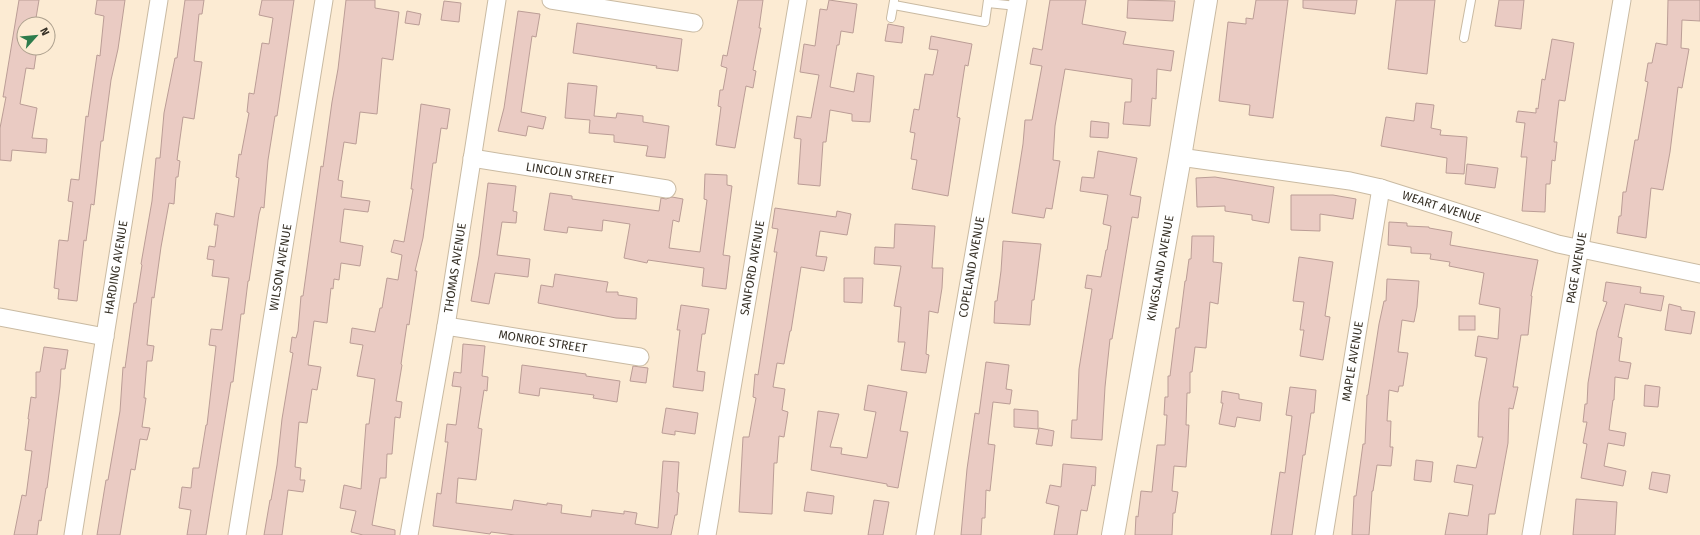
<svg xmlns="http://www.w3.org/2000/svg" width="1700" height="535" font-family="'Fira Sans',sans-serif">
<style>
.building{fill:#eacbc3;stroke:#bb9d96}
.lines{fill:none;stroke-linecap:round;stroke-linejoin:round}
.lane-casing{stroke:#c9baa2;stroke-width:10}
.street-casing{stroke:#c9baa2;stroke-width:19}
.secondary-casing{stroke:#c9baa2;stroke-width:24}
.lane{stroke:#fff;stroke-width:8}
.street{stroke:#fff;stroke-width:17}
.secondary{stroke:#fff;stroke-width:22}
.labels{text-anchor:middle;dominant-baseline:central;stroke-width:3;stroke-linejoin:round;paint-order:stroke}
.street-label{font-size:12px;fill:#363026;stroke:#fcebd3}
</style>
<rect width="100%" height="100%" fill="#fcebd3"/>
<!-- building -->
<g class="building">
<polygon points="19,0 39,0 35,24 24,24 24,48 37,48 34,69 26,68 20,104 37,108 32,138 47,139 46,153 12,150 11,161 0,160 0,128 6,97 3,97"/>
<polygon points="97,0 125,0 118,49 111,80 103,141 101,141 94,205 91,204 86,241 84,240 77,301 58,299 59,289 54,288 59,240 68,241 73,202 68,201 71,179 79,180 86,116 88,117 97,55 100,56 104,16 95,14"/>
<polygon points="185,0 204,0 202,14 199,14 194,61 202,62 194,119 183,117 177,160 180,161 178,177 176,177 174,204 169,203 161,247 154,298 152,297 147,345 154,346 152,361 147,361 144,398 146,398 142,427 150,428 147,440 140,439 135,470 131,469 120,535 97,535 106,480 108,480 120,411 123,367 125,368 134,303 136,303 142,265 141,264 152,201 156,158 160,158 164,113 175,58 177,58"/>
<polygon points="262,0 294,0 277,116 275,116 268,160 264,208 261,207 259,214 249,281 248,281 244,314 241,314 233,382 231,382 206,535 187,535 191,510 179,508 182,487 191,488 193,468 199,468 206,425 207,425 216,346 209,345 211,329 222,330 229,278 212,276 214,260 207,259 209,246 215,247 218,225 214,225 216,213 234,217 239,178 236,177 239,154 241,155 249,113 247,112 249,93 254,94 262,43 269,44 273,18 259,15"/>
<polygon points="346,0 375,0 375,8 399,12 393,60 382,58 377,114 360,112 356,144 344,142 338,180 343,181 341,197 370,201 368,212 344,209 340,242 363,246 360,266 341,263 339,280 334,279 333,289 331,288 327,323 314,321 308,365 321,367 317,390 312,389 307,423 299,422 295,467 301,468 300,480 305,480 303,492 288,490 282,535 264,535 270,500 271,500 277,465 282,419 293,353 290,352 292,337 296,338 298,331 301,296 303,296 321,166 323,167 332,102 338,69"/>
<polygon points="738,0 763,0 759,28 761,28 753,70 756,71 753,88 746,86 735,148 716,145 721,107 718,106 720,90 723,90 727,68 721,66 723,55 727,56"/>
<polygon points="829,0 857,4 853,33 841,31 839,45 837,45 830,87 854,92 857,73 874,76 870,122 852,121 852,114 830,110 826,142 823,142 820,186 798,184 801,139 794,138 797,116 811,118 819,75 800,72 804,44 815,46 820,9 827,10"/>
<polygon points="1050,0 1086,0 1082,24 1126,32 1123,44 1174,51 1171,71 1157,69 1156,99 1152,98 1150,126 1123,124 1125,102 1131,102 1132,79 1065,69 1055,126 1053,160 1060,161 1052,209 1046,208 1044,218 1012,213 1023,144 1025,120 1032,120 1042,66 1030,64 1033,48 1042,50"/>
<polygon points="1128,0 1175,1 1173,21 1127,18"/>
<polygon points="1256,0 1288,0 1273,118 1249,115 1250,105 1219,101 1228,22 1246,24 1246,18 1253,19"/>
<polygon points="1303,0 1357,0 1355,14 1303,8"/>
<polygon points="1396,0 1435,0 1427,74 1388,69"/>
<polygon points="1499,0 1524,0 1521,29 1495,26"/>
<polygon points="1668,0 1700,0 1700,21 1682,20 1681,48 1689,49 1682,88 1678,87 1670,152 1663,190 1651,188 1646,238 1617,233 1619,216 1621,216 1623,192 1626,192 1635,140 1638,140 1648,82 1645,81 1648,63 1652,63 1656,43 1667,45"/>
<polygon points="444,1 461,3 459,22 441,20"/>
<polygon points="407,11 421,14 419,25 405,23"/>
<polygon points="518,11 540,14 536,37 532,36 521,112 546,117 543,129 528,126 526,136 498,131 504,108"/>
<polygon points="577,23 682,39 678,71 656,68 657,66 573,53"/>
<polygon points="888,24 904,27 902,43 885,41"/>
<polygon points="931,36 972,44 968,66 965,65 957,117 960,118 948,196 912,189 917,160 911,159 915,133 910,132 914,109 919,110 925,74 933,75 938,50 929,49"/>
<polygon points="1552,39 1574,43 1565,101 1559,100 1554,142 1557,142 1555,161 1552,160 1550,184 1546,184 1545,212 1522,211 1527,157 1521,157 1525,123 1516,122 1518,111 1536,113 1536,108 1538,109 1542,79 1545,80"/>
<polygon points="568,83 597,86 594,116 616,118 617,113 643,116 643,122 669,126 665,158 646,156 648,146 614,142 614,135 589,133 590,120 565,118"/>
<polygon points="1416,103 1434,105 1431,128 1441,130 1440,135 1467,137 1464,174 1446,173 1447,158 1381,146 1386,117 1414,121"/>
<polygon points="421,104 450,109 447,129 441,128 436,163 433,163 423,238 415,271 417,271 409,325 407,324 401,364 402,365 396,401 402,402 400,418 395,417 392,454 387,454 386,478 380,478 372,525 395,530 395,535 363,535 351,532 356,511 340,508 344,485 361,489 366,424 369,424 375,379 357,376 363,345 350,343 352,328 375,332 380,308 382,308 387,278 398,280 402,255 391,252 394,240 404,242 413,189 411,189"/>
<polygon points="1091,121 1109,123 1108,138 1090,137"/>
<polygon points="1098,151 1137,158 1130,195 1141,197 1138,218 1132,217 1112,339 1110,339 1105,387 1102,440 1071,438 1072,420 1077,420 1079,369 1092,289 1085,288 1087,275 1101,277 1106,250 1107,250 1111,226 1103,224 1108,195 1080,191 1082,177 1094,178"/>
<polygon points="1467,164 1498,168 1495,188 1465,184"/>
<polygon points="705,174 727,175 727,185 732,186 723,255 730,256 726,289 702,286 704,268 648,260 647,263 624,258 630,224 603,220 602,231 568,227 567,233 544,230 550,193 572,196 572,199 659,211 661,198 666,199 672,197 683,199 679,222 673,220 669,248 700,252 707,200 704,199"/>
<polygon points="1215,177 1274,187 1269,223 1252,220 1252,215 1225,211 1225,206 1197,207 1196,178"/>
<polygon points="488,183 516,186 513,211 517,212 516,223 502,222 497,255 530,259 528,277 495,273 489,304 471,301 479,256"/>
<polygon points="1291,195 1333,195 1356,199 1353,219 1320,214 1320,231 1291,230"/>
<polygon points="775,208 836,217 837,211 851,214 847,235 820,231 816,256 827,257 824,271 801,267 791,331 790,331 784,364 777,363 773,387 785,389 782,410 788,412 784,437 779,436 777,463 774,463 772,514 739,512 743,437 749,437 756,398 753,397 755,374 758,375 777,252 774,252 778,229 772,228"/>
<polygon points="1389,222 1407,223 1407,226 1429,227 1429,228 1452,232 1450,245 1538,260 1531,296 1532,296 1528,335 1521,335 1513,387 1518,387 1513,409 1509,408 1508,443 1495,514 1489,514 1487,535 1445,535 1449,513 1468,516 1473,485 1454,482 1457,465 1476,468 1483,437 1478,437 1479,402 1487,358 1475,356 1478,336 1498,339 1500,308 1479,304 1484,273 1449,266 1450,262 1430,259 1431,254 1411,253 1411,247 1388,245"/>
<polygon points="895,224 935,226 932,268 943,268 942,288 938,313 929,311 926,354 929,355 926,373 901,370 905,342 898,342 901,307 894,306 901,266 874,264 875,247 894,248"/>
<polygon points="1192,236 1214,236 1213,262 1222,263 1218,304 1210,302 1206,348 1195,347 1192,372 1190,372 1190,393 1187,393 1186,425 1189,425 1186,467 1174,466 1172,491 1178,492 1175,513 1173,513 1172,535 1135,535 1136,516 1138,517 1141,491 1152,492 1157,445 1165,445 1167,415 1164,415 1165,397 1168,397 1168,376 1170,376 1176,328 1179,328 1185,281 1186,281 1189,259 1191,259"/>
<polygon points="1003,241 1041,244 1034,300 1032,300 1030,325 994,323 995,301 997,301 1001,271"/>
<polygon points="1299,257 1333,262 1325,316 1330,317 1323,360 1300,356 1304,330 1300,330 1304,302 1293,301"/>
<polygon points="555,274 608,282 606,292 618,292 618,295 637,298 636,319 616,318 538,303 541,285 553,287"/>
<polygon points="844,278 863,278 862,303 844,302"/>
<polygon points="1387,279 1419,281 1417,307 1414,322 1402,320 1398,352 1408,353 1403,386 1399,386 1398,392 1389,390 1387,421 1391,421 1390,447 1393,447 1391,466 1377,465 1373,491 1372,491 1369,535 1352,535 1354,496 1356,496 1363,444 1365,444 1367,395 1368,395 1379,324 1384,301 1386,301"/>
<polygon points="1606,282 1641,287 1640,293 1664,296 1661,311 1625,304 1618,337 1622,338 1619,361 1631,363 1628,379 1615,377 1614,400 1613,400 1609,430 1626,433 1624,446 1608,443 1604,466 1626,471 1623,486 1581,478 1587,444 1583,443 1587,422 1583,422 1585,404 1587,404 1588,383 1597,331 1607,302 1603,301"/>
<polygon points="1669,304 1681,307 1681,310 1695,312 1691,334 1665,330"/>
<polygon points="681,305 709,309 705,334 702,334 697,371 705,372 703,391 673,387 680,330 677,330"/>
<rect x="1459" y="316" width="16" height="14"/>
<polygon points="463,344 485,346 482,376 488,377 487,391 484,390 478,428 482,429 476,480 458,478 456,503 512,510 514,500 547,505 547,503 562,505 561,513 591,517 592,510 624,514 624,511 637,513 635,524 658,528 663,461 679,462 677,492 679,493 677,515 675,515 671,535 515,535 491,532 490,534 433,526 437,493 441,494 448,442 445,442 447,424 456,425 461,387 452,386 454,372 461,373"/>
<polygon points="44,347 68,350 65,369 61,369 60,387 47,488 46,488 41,521 39,520 37,535 14,535 22,495 26,496 32,451 25,450 29,419 28,419 31,397 36,398 36,372 40,372"/>
<polygon points="986,362 1009,365 1006,389 1012,390 1010,404 993,402 988,444 995,445 990,491 986,490 985,518 982,518 981,535 961,535 967,469 975,413 979,414"/>
<polygon points="522,365 586,374 586,376 620,381 617,402 593,398 594,395 540,388 539,396 519,393"/>
<polygon points="633,366 648,368 646,383 630,381"/>
<polygon points="868,385 907,392 900,431 908,432 898,488 887,486 887,484 811,470 818,411 839,414 830,447 842,448 841,454 867,458 876,412 864,410"/>
<polygon points="1645,385 1660,387 1658,407 1644,406"/>
<polygon points="1290,387 1316,390 1314,413 1311,413 1305,455 1303,455 1292,535 1271,535 1280,472 1285,473 1292,416 1286,415"/>
<polygon points="1222,391 1239,394 1239,399 1262,403 1260,421 1237,417 1235,427 1219,424 1223,403 1221,403"/>
<polygon points="666,408 698,413 695,434 675,431 675,435 662,433"/>
<polygon points="1014,409 1038,411 1038,429 1014,427"/>
<polygon points="1039,428 1054,431 1052,446 1036,444"/>
<polygon points="1416,460 1433,462 1431,482 1414,480"/>
<polygon points="1063,464 1096,467 1095,486 1092,485 1087,511 1081,510 1077,535 1054,535 1059,506 1046,503 1050,485 1061,487"/>
<polygon points="1652,472 1670,475 1667,493 1649,489"/>
<polygon points="807,492 834,496 832,514 804,511"/>
<polygon points="1576,499 1617,502 1615,535 1573,535"/>
<polygon points="874,500 889,502 883,535 868,535"/>
</g>
<g class="lines">
<!-- lane casing -->
<g class="lane-casing">
<g id="lane">
<polyline points="988,3 1017,6"/>
<polyline points="894,5 985,22 988,0"/>
<polyline points="891,18 894,1"/>
<polyline points="1464,38 1471,0"/>
</g>
</g>
<!-- street casing -->
<g class="street-casing">
<g id="street">
<polyline points="551,0 694,23"/>
<path id="s1" d="M 1180,157 L 1350,181 L 1381,188 L 1558,244 L 1700,274"/>
<path id="s2" d="M 472,158 L 667,189"/>
<polyline points="0,317 105,337"/>
<path id="s3" d="M 446,326 L 640,357"/>
<path id="s4" d="M 73,535 L 159,0"/>
<path id="s5" d="M 237,535 L 324,0"/>
<path id="s6" d="M 409,535 L 446,326 L 497,0"/>
<path id="s7" d="M 707,535 L 798,0"/>
<path id="s8" d="M 925,535 L 1018,0"/>
<path id="s9" d="M 1324,535 L 1381,188"/>
<path id="s10" d="M 1531,535 L 1622,0"/>
</g>
</g>
<!-- secondary casing -->
<g class="secondary-casing">
<g id="secondary">
<path id="s11" d="M 1113,535 L 1180,157 L 1206,0"/>
</g>
</g>
<!-- lane -->
<use href="#lane" class="lane"/>
<!-- street -->
<use href="#street" class="street"/>
<!-- secondary -->
<use href="#secondary" class="secondary"/>
</g>
<g class="labels">
<!-- street labels -->
<g class="street-label">
<text stroke="none"><textPath href="#s2" startOffset="99">LINCOLN STREET</textPath></text>
<text stroke="none"><textPath href="#s1" startOffset="267">WEART AVENUE</textPath></text>
<text stroke="none"><textPath href="#s7" startOffset="271">SANFORD AVENUE</textPath></text>
<text stroke="none"><textPath href="#s4" startOffset="271">HARDING AVENUE</textPath></text>
<text stroke="none"><textPath href="#s5" startOffset="271">WILSON AVENUE</textPath></text>
<text stroke="none"><textPath href="#s6" startOffset="271">THOMAS AVENUE</textPath></text>
<text stroke="none"><textPath href="#s8" startOffset="272">COPELAND AVENUE</textPath></text>
<text stroke="none"><textPath href="#s11" startOffset="271">KINGSLAND AVENUE</textPath></text>
<text stroke="none"><textPath href="#s10" startOffset="271">PAGE AVENUE</textPath></text>
<text stroke="none"><textPath href="#s3" startOffset="98">MONROE STREET</textPath></text>
<text stroke="none"><textPath href="#s9" startOffset="176">MAPLE AVENUE</textPath></text>
</g>
</g>
<!-- north arrow -->
<g transform="translate(36 36) rotate(63)"><circle r="19" fill="#fcebd3" stroke="#ada08e"/>
<path d="M0-3L7 15L0 10L-7 15Z" fill="#2d7c4c"/>
<text y="-6" font-size="11" font-weight="bold" text-anchor="middle" fill="#363026">N</text>
</g>
</svg>
